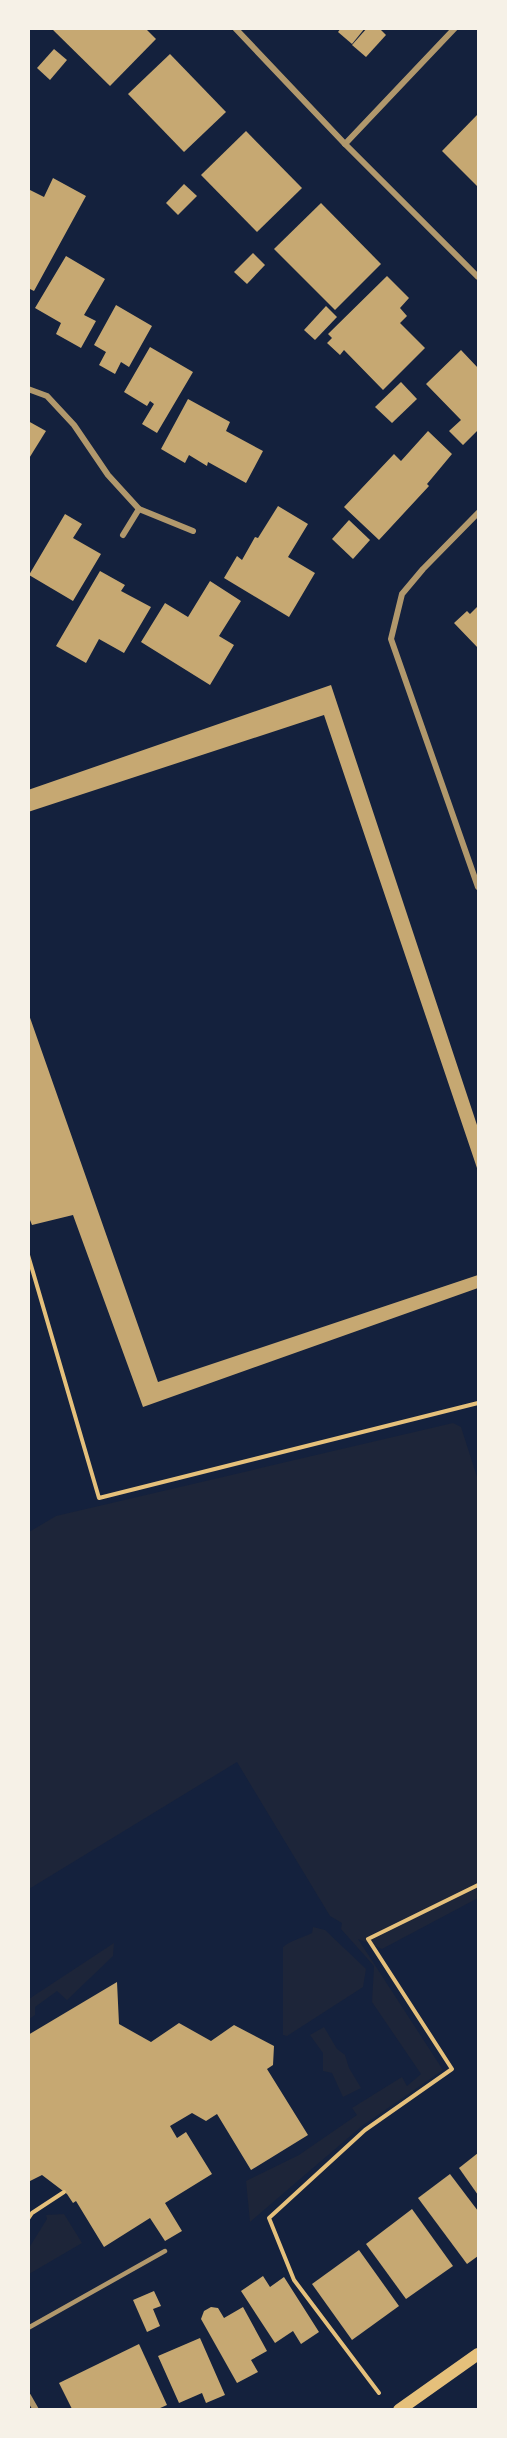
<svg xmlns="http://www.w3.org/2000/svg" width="507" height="2438" font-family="Rubik,sans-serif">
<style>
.green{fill:#1d2539}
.building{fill:#c6a872}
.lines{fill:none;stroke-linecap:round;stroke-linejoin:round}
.path{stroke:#e5c07b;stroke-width:4}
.service{stroke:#b1986c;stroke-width:4.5}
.minor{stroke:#b1986c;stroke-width:6}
.secondary{stroke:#e5c07b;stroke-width:12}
</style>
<rect width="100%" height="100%" fill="#14213d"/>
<!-- green -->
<g class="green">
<polygon points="453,1423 461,1427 478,1480 478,1898 382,1949 358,1939 443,2070 362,2126 250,2222 246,2181 299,2155 357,2115 352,2108 402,2077 407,2086 421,2074 372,2002 374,1966 341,1929 342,1923 330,1916 237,1762 29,1889 29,1532 56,1516"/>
<path d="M 313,1927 L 325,1930 L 366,1969 L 363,1987 L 287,2036 L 283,2035 L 283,1947 C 292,1940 302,1938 312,1933 Z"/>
<polygon points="114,1943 113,1956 67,2000 57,1991 35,2007 35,2015 29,2019 29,1999"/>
<polygon points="324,2027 337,2049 345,2055 349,2068 361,2088 343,2097 332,2073 323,2071 323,2053 310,2035"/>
<polygon points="64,2214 82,2243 29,2274 29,2248 47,2219 46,2215"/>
</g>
<!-- building -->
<g class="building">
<polygon points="51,28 145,28 156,39 110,86"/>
<polygon points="341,28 365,28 352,44 338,32"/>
<polygon points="367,28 379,28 386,35 366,57 352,45"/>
<polygon points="54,49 67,60 50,80 37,68"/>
<polygon points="170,54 226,112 184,152 128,94"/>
<polygon points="478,114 478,187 442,151"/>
<polygon points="246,131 302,188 257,232 201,175"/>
<polygon points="53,178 86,196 34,291 28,288 28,189 44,197"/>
<polygon points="184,184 197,196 178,215 166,203"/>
<polygon points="321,203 381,264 335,310 274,249"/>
<polygon points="253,253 265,265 247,284 234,272"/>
<polygon points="66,256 105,279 84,315 96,321 81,348 56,334 61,323 35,308"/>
<polygon points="387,276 409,298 400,308 407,316 400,323 425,348 383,390 344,350 340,355 327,343 332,338 328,334"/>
<polygon points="116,305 152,326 129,367 121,362 115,374 99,365 106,352 94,345"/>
<polygon points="326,306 337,317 315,340 304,330"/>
<polygon points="150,347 193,372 157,433 142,424 154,404 150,401 147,406 124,392"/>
<polygon points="461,350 478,368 478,430 463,445 449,431 461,420 426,384"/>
<polygon points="401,382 417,399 392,423 375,407"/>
<polygon points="188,399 230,422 226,431 263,451 246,483 208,462 207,466 189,455 185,463 161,449"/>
<polygon points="28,421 46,431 28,460"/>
<polygon points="428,431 452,454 427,484 429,486 379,540 344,507 394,454 401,461"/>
<polygon points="278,506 308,524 288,557 315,573 289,617 224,578 237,556 242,560 255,537 258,538"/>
<polygon points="65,514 82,524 73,538 101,554 73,601 29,575"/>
<polygon points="349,520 370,540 353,559 332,539"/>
<polygon points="100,571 125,585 121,591 151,607 124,653 99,639 86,663 56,646"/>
<polygon points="210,581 241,601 219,636 234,645 210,685 141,642 165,603 188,617"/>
<polygon points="478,606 478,648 454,623 467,611 470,614"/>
<polygon points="331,685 478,1128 478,1171 324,715 28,812 28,790"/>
<polygon points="28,1012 158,1382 478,1275 478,1288 143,1407 73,1215 32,1225 28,1215"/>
<polygon points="117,1982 119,2024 151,2042 179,2023 211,2041 234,2025 274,2046 273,2065 267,2069 308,2135 251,2170 217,2114 206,2121 192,2113 170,2126 177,2138 186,2132 212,2174 165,2203 182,2231 165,2241 150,2218 104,2247 76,2201 73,2203 67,2194 42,2175 28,2182 28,2035"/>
<polygon points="478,2153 478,2195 459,2168"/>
<polygon points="450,2174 478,2211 478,2256 467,2264 418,2198"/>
<polygon points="412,2209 453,2266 406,2299 366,2244"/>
<polygon points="359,2250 399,2306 352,2340 312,2284"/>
<polygon points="263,2276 270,2287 284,2277 319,2332 301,2344 293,2331 275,2343 241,2291"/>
<polygon points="154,2291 161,2306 153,2309 160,2326 147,2332 133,2300"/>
<polygon points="211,2307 218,2308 224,2318 243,2307 267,2351 251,2360 258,2372 237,2383 201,2319 204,2311"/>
<polygon points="200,2338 225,2395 206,2403 202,2393 179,2403 158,2356"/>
<polygon points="139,2344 167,2405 158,2409 72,2409 59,2383"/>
</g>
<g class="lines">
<!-- path -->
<g class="path">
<polyline points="28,1255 99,1498 478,1403"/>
<polyline points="28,2219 32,2213 64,2192"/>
<polyline points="379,2393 294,2280 269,2218 365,2130 452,2069 368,1939 478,1885"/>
</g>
<!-- service -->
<polyline class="service" points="28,2328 165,2251"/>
<!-- minor -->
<g class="minor">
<polyline points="235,28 345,144 478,277"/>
<polyline points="345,144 455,28"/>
<polyline points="28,389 47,396 74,425 108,475 139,509 193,531"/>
<polyline points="478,513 423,569 402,594 391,639 478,887"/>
<polyline points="123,535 139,509"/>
<polyline points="28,2396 36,2410"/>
</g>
<!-- secondary -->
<polyline class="secondary" points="399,2410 478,2354"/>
</g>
<!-- border -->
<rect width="507" height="2438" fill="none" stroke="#f6f1e7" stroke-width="60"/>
</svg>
